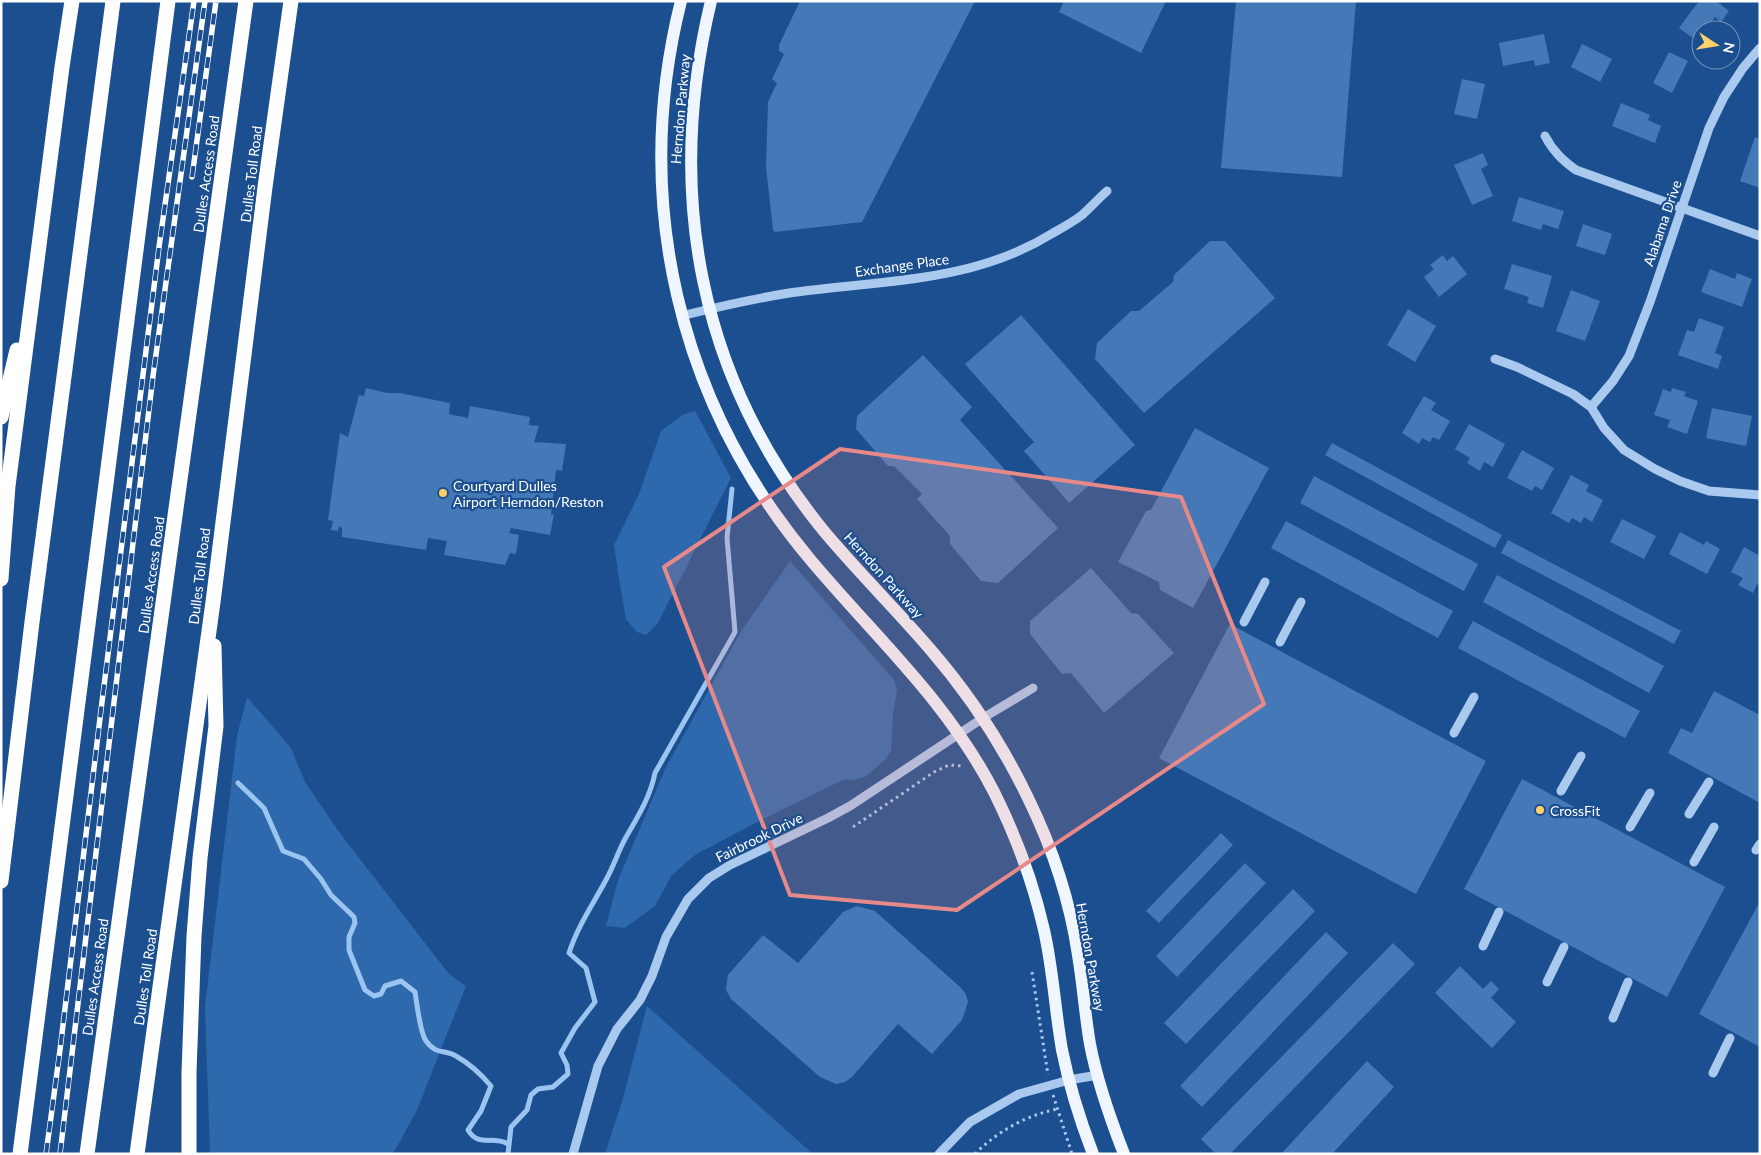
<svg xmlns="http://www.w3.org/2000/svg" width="1761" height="1155" font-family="Lato,sans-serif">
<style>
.green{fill:#2e69ad}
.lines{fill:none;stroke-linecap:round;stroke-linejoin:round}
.stream{stroke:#9cc4f0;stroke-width:5}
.building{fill:#4478b7}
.path{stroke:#a9c9ee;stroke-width:3;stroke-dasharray:2.5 4;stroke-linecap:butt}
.minor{stroke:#a9c9ee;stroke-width:9}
.major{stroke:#f0f6ff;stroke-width:12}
.highway{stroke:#fff;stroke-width:15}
.rail-casing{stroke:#fff;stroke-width:5.5}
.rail{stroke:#1b4f8f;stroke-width:4;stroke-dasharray:11;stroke-linecap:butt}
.marked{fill:#e88989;fill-opacity:0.2;stroke:#e88989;stroke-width:4;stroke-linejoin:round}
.poi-dot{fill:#ffd166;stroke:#1b4f8f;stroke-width:2}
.labels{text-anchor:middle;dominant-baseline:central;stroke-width:4.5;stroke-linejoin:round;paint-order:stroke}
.street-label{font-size:14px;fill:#fff;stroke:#1b4f8f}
.poi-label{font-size:14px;fill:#fff;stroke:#1b4f8f;text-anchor:start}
</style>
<rect width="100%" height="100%" fill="#1b4f8f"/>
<!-- green -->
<g class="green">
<polygon points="695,411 731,478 658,623 646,635 637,632 626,619 620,585 614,545 639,494 661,431 684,414"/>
<polygon points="790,561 894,680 897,690 893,714 891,751 885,760 865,777 852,780 843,780 765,818 695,855 672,875 655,906 625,928 606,926 618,880 666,767 742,630"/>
<polygon points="247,697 291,748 305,782 339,832 449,974 466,986 417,1110 393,1154 210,1154 205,1007 237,736"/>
<polygon points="647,1006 813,1154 605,1154 623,1098"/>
</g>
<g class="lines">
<!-- stream -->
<g class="stream">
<path d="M 238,783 L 264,808 L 283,851 L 304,859 L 321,879 L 331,895 L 354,917 L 355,923 L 349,937 L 349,950 L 365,990 L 374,996 L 381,994 L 385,986 L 401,981 L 415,992 C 417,1004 420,1033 426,1041 C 437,1056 445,1049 456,1056 C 470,1064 481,1074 491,1086 L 481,1111 L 468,1130 C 479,1148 492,1135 508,1144"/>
<path d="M 508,1154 L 511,1127 L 527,1110 L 531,1095 L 538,1089 L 553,1087 L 568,1074 L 567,1065 L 561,1053 L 575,1028 L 595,1002 L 586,968 L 569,953 C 578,925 594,903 607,878 C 614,865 618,852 625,839 C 637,818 650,798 655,773 L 735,632 L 727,538 L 732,489"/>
</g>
</g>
<!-- building -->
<g class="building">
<polygon points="800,1 975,1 862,222 775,232 773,230 766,167 768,102 777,83 772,79 784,54 779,51 779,45"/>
<polygon points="1064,1 1166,1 1141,53 1059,12"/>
<polygon points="1236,1 1356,1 1342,177 1221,168"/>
<polygon points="1699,1 1716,1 1729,11 1721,22 1715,17 1705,30 1701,30 1701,35 1697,41 1679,28"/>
<polygon points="1544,34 1550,63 1535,66 1534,60 1503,66 1499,43"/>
<polygon points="1582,44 1612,59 1600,82 1571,67"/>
<polygon points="1669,52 1688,61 1672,93 1653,83"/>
<polygon points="1462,79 1485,84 1477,119 1454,114"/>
<polygon points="1621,103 1650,115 1648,120 1661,126 1655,143 1612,126"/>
<polygon points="1755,137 1760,139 1760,188 1740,181"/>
<polygon points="1483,153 1488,165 1481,169 1493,196 1472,205 1454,165"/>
<polygon points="1519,197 1564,211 1558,229 1543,224 1541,230 1512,221"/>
<polygon points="1583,224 1612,234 1605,255 1576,246"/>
<polygon points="1210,241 1225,241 1275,298 1144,413 1095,359 1097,343 1131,311 1139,311 1173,282 1174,275"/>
<polygon points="1443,255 1447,261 1453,256 1467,274 1439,297 1424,277 1434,269 1430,265"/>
<polygon points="1512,264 1552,276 1543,308 1527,303 1529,297 1504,289"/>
<polygon points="1710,269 1735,279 1737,273 1752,279 1742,307 1701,292"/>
<polygon points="1571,290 1600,301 1585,341 1556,331"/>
<polygon points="1408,309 1436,326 1415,362 1387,345"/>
<polygon points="1021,315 1135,445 1069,503 1024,451 1034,442 965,364"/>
<polygon points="1699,318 1724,327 1715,353 1722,356 1718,369 1678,355 1687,330 1694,332"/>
<polygon points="923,355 972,407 960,420 1058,528 998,583 981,581 950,544 950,536 917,499 922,494 894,466 888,466 856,429 857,416"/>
<polygon points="366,388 387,393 400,393 450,403 449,414 468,418 470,406 530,417 529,425 539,426 534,442 566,444 562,471 556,470 551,515 554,514 550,535 511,528 509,533 519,535 516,554 510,553 505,565 444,555 447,541 428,538 426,550 342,537 342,528 339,526 338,531 331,530 333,521 328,520 340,433 348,437 359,395 364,396"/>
<polygon points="1672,388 1686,392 1684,396 1698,401 1687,434 1667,427 1670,420 1654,415 1663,389 1671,392"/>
<polygon points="1424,396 1436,403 1431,410 1450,421 1439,440 1433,437 1430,442 1422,438 1419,444 1402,433"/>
<polygon points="1712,408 1752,416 1746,446 1706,438"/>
<polygon points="1469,424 1505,444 1493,467 1484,462 1480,471 1467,463 1470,458 1455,449"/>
<polygon points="1195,428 1269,468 1193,608 1160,590 1159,582 1118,562 1146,511 1151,510"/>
<polygon points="1332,443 1502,535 1495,548 1325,455"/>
<polygon points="1522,450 1554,468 1542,490 1535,486 1532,491 1507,478"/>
<polygon points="1571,475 1589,485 1586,491 1603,500 1592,522 1584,517 1581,523 1572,518 1569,523 1551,513"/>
<polygon points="1314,476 1478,564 1464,591 1300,503"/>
<polygon points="1622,519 1656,536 1644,559 1610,542"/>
<polygon points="1286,521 1453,611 1438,638 1271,548"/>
<polygon points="1680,532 1704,545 1706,541 1720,549 1707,574 1669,554"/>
<polygon points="1508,540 1681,631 1674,644 1501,553"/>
<polygon points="1744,547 1760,556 1760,585 1757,584 1753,593 1738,585 1743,578 1731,572"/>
<polygon points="1091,568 1131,613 1138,614 1174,653 1104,713 1071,673 1062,674 1030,634 1030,621"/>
<polygon points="1497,575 1664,666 1649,693 1483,602"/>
<polygon points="1473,621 1640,711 1625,738 1458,648"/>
<polygon points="1230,624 1486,761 1416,894 1159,758"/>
<polygon points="1714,691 1760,715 1760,803 1668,753 1681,728 1692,733"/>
<polygon points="1522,779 1725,887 1667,997 1464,889"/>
<polygon points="1221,833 1233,845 1159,923 1146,911"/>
<polygon points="1245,863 1266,883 1177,977 1156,956"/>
<polygon points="1293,889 1315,911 1186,1044 1164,1023"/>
<polygon points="1758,905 1760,906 1760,1047 1699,1014"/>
<polygon points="857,906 875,911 960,987 966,994 968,1002 962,1020 932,1054 898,1024 852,1077 845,1082 836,1084 820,1077 731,999 726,990 727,982 728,975 763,935 798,963 843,912"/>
<polygon points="1326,932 1348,953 1202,1107 1180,1086"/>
<polygon points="1393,943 1415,964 1230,1154 1216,1154 1201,1139"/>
<polygon points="1460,966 1483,989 1491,981 1499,989 1491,998 1516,1022 1492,1048 1435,993"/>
<polygon points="1367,1061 1394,1087 1332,1154 1281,1154"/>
</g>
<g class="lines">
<!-- path -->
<g class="path">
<polyline points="853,827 934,772 949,765 963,766"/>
<polyline points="1032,972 1048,1075"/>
<polyline points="1053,1095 1072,1154"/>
<path d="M 975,1154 C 998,1131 1025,1116 1057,1109"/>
</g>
<!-- minor -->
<g class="minor">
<path d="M 1545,136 C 1553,151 1562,160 1576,170 L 1760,236"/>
<path d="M 681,316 C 717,307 753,299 789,293 C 880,280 971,284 1053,233 C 1062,228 1073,222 1082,215 C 1090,208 1098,199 1107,191"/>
<polyline points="1495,359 1517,367 1573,394 1591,407 1604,428 1624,450 1655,469 1680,481 1709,491 1760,495"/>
<polyline points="1591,407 1613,381 1629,356 1650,302 1709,128 1724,97 1743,68 1760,48"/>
<polyline points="1244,622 1265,582"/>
<polyline points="1280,642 1301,602"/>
<polyline points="1454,733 1474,697"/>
<polyline points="1561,791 1581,756"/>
<polyline points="1689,814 1709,782"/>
<polyline points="1630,827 1650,793"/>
<polyline points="1756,850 1760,844"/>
<polyline points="1694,862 1714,827"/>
<polyline points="1483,946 1499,912"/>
<polyline points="1547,982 1564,947"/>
<polyline points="1613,1018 1628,982"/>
<polyline points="1713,1073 1730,1038"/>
<polyline points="573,1154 598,1066 617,1029 640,1000 652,976 666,937 688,899 709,878 730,865 828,818 850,806 983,718 1033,688"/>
<polyline points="939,1154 970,1122 1019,1094 1069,1080 1098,1075"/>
</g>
<!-- major -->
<g class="major">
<path d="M 681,1 C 631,200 678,401 809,558 C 874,636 946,699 994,792 C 1016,836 1033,882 1044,930 C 1053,969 1055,1010 1062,1050 C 1069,1085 1080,1120 1093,1154"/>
<path d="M 711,1 C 665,192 698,376 823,530 C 857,571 895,608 930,649 C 969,694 1002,744 1028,798 C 1052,847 1070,901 1078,955 C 1083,985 1085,1015 1090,1044 C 1097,1081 1110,1118 1124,1154"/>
</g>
<!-- highway -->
<g class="highway">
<polyline points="1,417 17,350"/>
<polyline points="1,579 8,486 62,67 72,1"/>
<polyline points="1,881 32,622 113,1"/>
<polyline points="20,1154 168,1"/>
<polyline points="87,1154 246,1"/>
<polyline points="137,1154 213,602 265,187 291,1"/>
<polyline points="189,1154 189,1072 194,936 200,858 216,726 214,646"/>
</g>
<!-- rail casing -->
<g class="rail-casing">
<g id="rail">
<polyline points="192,177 216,1"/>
<polyline points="46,1154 60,1050 101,710 159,247 194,1"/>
<polyline points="60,1154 153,376 205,1"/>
</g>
</g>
<!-- rail -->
<use href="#rail" class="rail"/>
</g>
<!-- marked area -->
<path class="marked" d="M 840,449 L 1181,497 L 1264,704 L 957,910 L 790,895 L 664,567 Z"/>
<!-- markers -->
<g class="poi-dot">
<circle cx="443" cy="493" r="5"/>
<circle cx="1540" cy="810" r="5"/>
</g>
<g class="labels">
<!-- street labels -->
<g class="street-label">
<text transform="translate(680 109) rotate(-85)">Herndon Parkway</text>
<text transform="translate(206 174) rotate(-82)">Dulles Access Road</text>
<text transform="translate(251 174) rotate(-83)">Dulles Toll Road</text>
<text transform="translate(1662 223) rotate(-71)">Alabama Drive</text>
<text transform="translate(902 265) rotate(-8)">Exchange Place</text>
<text transform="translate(151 575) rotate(-82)">Dulles Access Road</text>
<text transform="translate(884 575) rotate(48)">Herndon Parkway</text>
<text transform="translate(199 576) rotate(-83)">Dulles Toll Road</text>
<text transform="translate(759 837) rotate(-26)">Fairbrook Drive</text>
<text transform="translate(1091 957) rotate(80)">Herndon Parkway</text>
<text transform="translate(95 977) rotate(-82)">Dulles Access Road</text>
<text transform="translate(145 977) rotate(-82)">Dulles Toll Road</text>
</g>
<!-- poi labels -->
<g class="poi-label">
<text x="453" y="485">Courtyard Dulles<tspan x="453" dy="16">Airport Herndon/Reston</tspan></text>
<text x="1550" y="810">CrossFit</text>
</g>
</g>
<!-- border -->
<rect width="1761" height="1155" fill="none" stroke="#ffffff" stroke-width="5"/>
<!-- north arrow -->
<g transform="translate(1716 45) rotate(102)"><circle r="24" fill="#1b4f8f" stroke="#7695bc"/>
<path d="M0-4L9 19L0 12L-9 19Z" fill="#ffd166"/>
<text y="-8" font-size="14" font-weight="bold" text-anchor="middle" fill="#ffffff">N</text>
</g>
</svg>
